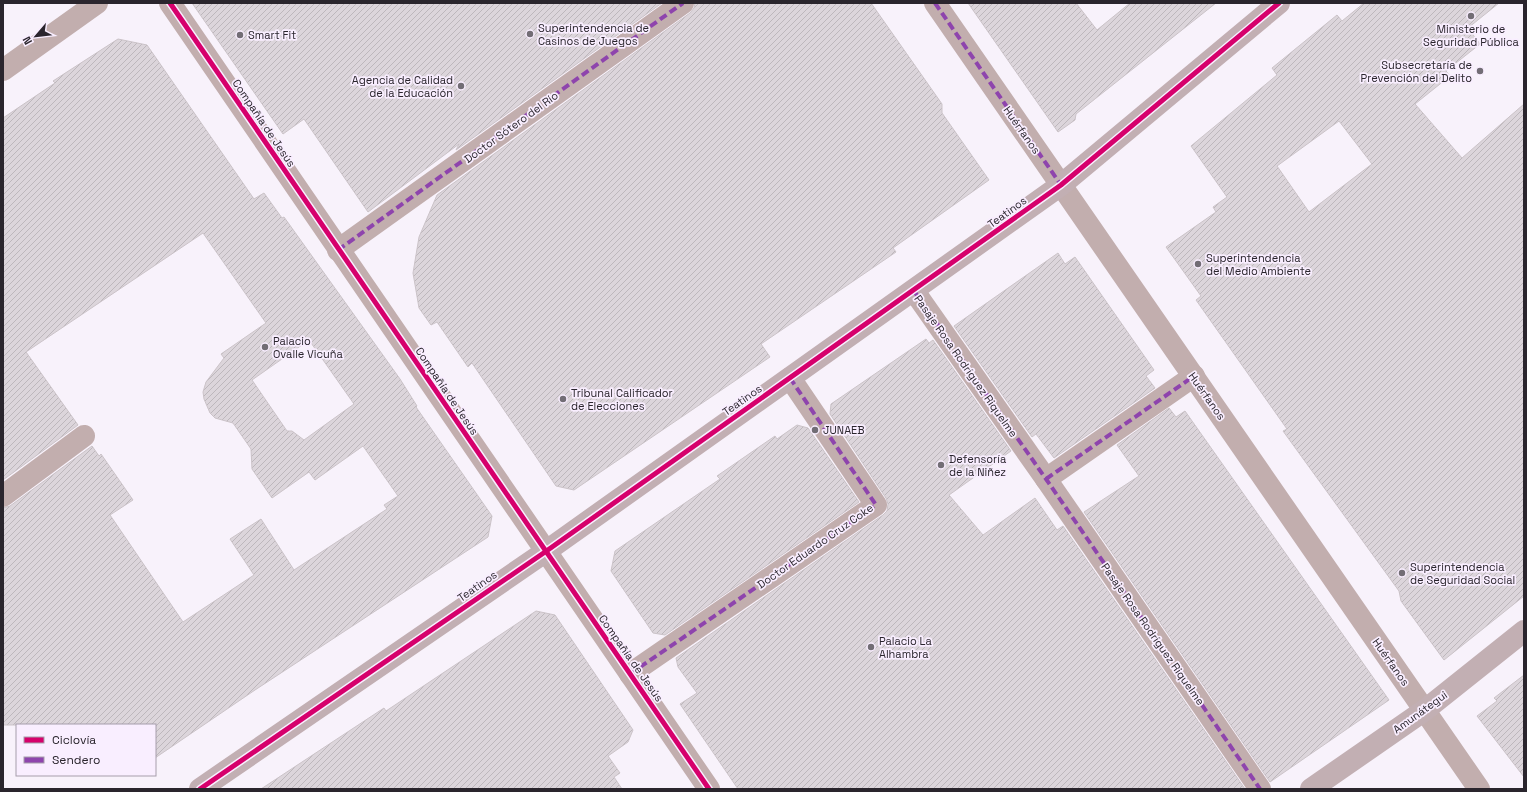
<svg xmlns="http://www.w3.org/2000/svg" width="1527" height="792" font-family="'Space Grotesk',sans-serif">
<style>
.building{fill:url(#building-hatch);stroke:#cbc3c8;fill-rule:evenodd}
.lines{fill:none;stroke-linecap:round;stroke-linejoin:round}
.minor{stroke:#c2aeae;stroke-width:22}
.major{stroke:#c2afb3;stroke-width:22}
.quiet{stroke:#8e44ad;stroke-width:4;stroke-dasharray:8 4;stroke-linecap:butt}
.cycleway-casing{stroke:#f9eeff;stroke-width:8}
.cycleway{stroke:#d6006c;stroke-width:5}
.poi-dot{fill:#726d75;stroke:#f9eeff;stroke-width:1.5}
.labels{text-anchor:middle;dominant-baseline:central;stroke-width:3.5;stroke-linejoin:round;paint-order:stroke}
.poi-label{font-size:11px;fill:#2a252d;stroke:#f9eeff;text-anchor:start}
.street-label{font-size:11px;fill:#2a252d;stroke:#f9eeff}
</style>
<defs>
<pattern id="building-hatch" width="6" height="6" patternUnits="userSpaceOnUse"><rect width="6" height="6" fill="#dcd5db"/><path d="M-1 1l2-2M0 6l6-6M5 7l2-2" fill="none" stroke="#bdb7bc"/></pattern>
</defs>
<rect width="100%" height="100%" fill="#f8f2fb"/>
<!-- building -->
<g class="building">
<polygon points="192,3 662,3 456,150 459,144 368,212 304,119 283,134"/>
<polygon points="695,3 871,3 942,104 942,113 989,180 893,248 896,252 761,344 770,357 574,490 556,486 472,363 468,367 437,322 431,325 419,308 413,273 419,237 437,195 690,13 694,8"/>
<polygon points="968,3 1076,3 1097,30 1130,3 1216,3 1076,114 1075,120 1058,132"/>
<path d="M 1364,3 L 1499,3 L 1468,28 L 1480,44 L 1446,71 L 1450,76 L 1415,104 L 1462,158 L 1524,104 L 1524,596 L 1444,660 L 1401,601 L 1399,591 L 1283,431 L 1287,429 L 1196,300 L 1201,296 L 1166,247 L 1216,212 L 1213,207 L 1227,197 L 1191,146 L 1277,75 L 1272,68 L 1337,15 L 1342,21 ZM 1339,121 L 1372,164 L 1309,212 L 1277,166 Z"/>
<path d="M 118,39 L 147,45 L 254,199 L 264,193 L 282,218 L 284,217 L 400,379 L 417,406 L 416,407 L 492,516 L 488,537 L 255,690 L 155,758 L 155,725 L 3,725 L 3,508 L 10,506 L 92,446 L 99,456 L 101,454 L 133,500 L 110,515 L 183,622 L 254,575 L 230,539 L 261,519 L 294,570 L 387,509 L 384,505 L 398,496 L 363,446 L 315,480 L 309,472 L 272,498 L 252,469 L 251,449 L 233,423 L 215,418 L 210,413 L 204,399 L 203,392 L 206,382 L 224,358 L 221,354 L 266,323 L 203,233 L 26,352 L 78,425 L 3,480 L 3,118 L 55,83 L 53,81 ZM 309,340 L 354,404 L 304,440 L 292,431 L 287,431 L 252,380 Z"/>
<polygon points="1058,253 1065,264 1075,257 1154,370 1146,376 1155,388 1054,458 1036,434 1032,437 954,326"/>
<polygon points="926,339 929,343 933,340 1011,451 949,495 983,535 1035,498 1057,530 1063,526 1245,789 738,789 680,704 697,693 678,667 676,658 883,515 887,511 888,504 886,498 830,414 831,404"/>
<polygon points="1169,408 1176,417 1185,411 1389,700 1270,782 1084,512 1139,476 1117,445"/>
<polygon points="797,425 808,428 859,502 665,635 653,633 611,571 615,551 720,479 717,476 775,436 777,439"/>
<polygon points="536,611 555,615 633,730 628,742 608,756 620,773 614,777 622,789 261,789 384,708 386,711"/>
<polygon points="1524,675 1524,777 1477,716 1497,701 1494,698"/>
</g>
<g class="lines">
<!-- minor -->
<g class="minor">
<polyline points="170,3 709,789"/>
<polyline points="935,3 1479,789"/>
<polyline points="3,70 97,3"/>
<polyline points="338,250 683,3"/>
<polyline points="914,291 1046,479 1260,789"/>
<polyline points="1046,479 1194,376"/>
<polyline points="3,496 84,436"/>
<polyline points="630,674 876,505 790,378"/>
</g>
<!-- major -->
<g class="major">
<polyline points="200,789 545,552 1061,185 1279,3"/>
<polyline points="1311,789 1425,710 1524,631"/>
</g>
<!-- quiet -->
<g class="quiet">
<polyline points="935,3 1061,185"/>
<polyline points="338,250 683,3"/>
<polyline points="914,291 1046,479 1260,789"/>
<polyline points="1046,479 1194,376"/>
<polyline points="630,674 876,505 790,378"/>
</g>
<!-- cycleway casing -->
<g class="cycleway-casing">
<g id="cycleway">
<polyline points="170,3 709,789"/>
<polyline points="200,789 545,552 1061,185 1279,3"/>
</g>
</g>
<!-- cycleway -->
<use href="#cycleway" class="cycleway"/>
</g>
<!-- markers -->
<g class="poi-dot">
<circle cx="1471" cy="16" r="4"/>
<circle cx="530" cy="34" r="4"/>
<circle cx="240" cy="35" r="4"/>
<circle cx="1480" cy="71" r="4"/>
<circle cx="461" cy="86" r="4"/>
<circle cx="1198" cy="264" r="4"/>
<circle cx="265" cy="347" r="4"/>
<circle cx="563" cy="399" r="4"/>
<circle cx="815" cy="430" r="4"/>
<circle cx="941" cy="465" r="4"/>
<circle cx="1402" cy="573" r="4"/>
<circle cx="871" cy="647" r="4"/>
</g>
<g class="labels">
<!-- poi labels -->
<g class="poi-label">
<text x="538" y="28">Superintendencia de<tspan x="538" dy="13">Casinos de Juegos</tspan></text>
<text x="1471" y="29" text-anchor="middle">Ministerio de<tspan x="1471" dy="13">Seguridad Pública</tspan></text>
<text x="248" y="35">Smart Fit</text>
<text x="1472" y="65" text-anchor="end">Subsecretaría de<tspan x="1472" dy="13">Prevención del Delito</tspan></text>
<text x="453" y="80" text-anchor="end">Agencia de Calidad<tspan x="453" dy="13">de la Educación</tspan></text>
<text x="1206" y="258">Superintendencia<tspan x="1206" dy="13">del Medio Ambiente</tspan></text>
<text x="273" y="341">Palacio<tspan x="273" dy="13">Ovalle Vicuña</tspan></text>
<text x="571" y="393">Tribunal Calificador<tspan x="571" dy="13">de Elecciones</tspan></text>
<text x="823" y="430">JUNAEB</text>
<text x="949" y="459">Defensoría<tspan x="949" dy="13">de la Niñez</tspan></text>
<text x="1410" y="567">Superintendencia<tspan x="1410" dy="13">de Seguridad Social</tspan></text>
<text x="879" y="641">Palacio La<tspan x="879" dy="13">Alhambra</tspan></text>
</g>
<!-- street labels -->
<g class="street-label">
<text transform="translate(264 123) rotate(56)">Compañía de Jesús</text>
<text transform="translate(511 127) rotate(-36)">Doctor Sótero del Río</text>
<text transform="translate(1022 130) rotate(55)">Huérfanos</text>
<text transform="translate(1007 212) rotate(-36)">Teatinos</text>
<text transform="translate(966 366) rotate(55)">Pasaje Rosa Rodríguez Riquelme</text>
<text transform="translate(447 391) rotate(56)">Compañía de Jesús</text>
<text transform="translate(1207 396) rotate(55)">Huérfanos</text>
<text transform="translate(742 400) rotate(-35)">Teatinos</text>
<text transform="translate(815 546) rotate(-35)">Doctor Eduardo Cruz Coke</text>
<text transform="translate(477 586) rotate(-35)">Teatinos</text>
<text transform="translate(1153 634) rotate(55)">Pasaje Rosa Rodríguez Riquelme</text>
<text transform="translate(631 658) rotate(55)">Compañía de Jesús</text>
<text transform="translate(1391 662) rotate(55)">Huérfanos</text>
<text transform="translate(1420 712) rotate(-36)">Amunátegui</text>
</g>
</g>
<!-- border -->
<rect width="1527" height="792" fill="none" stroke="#2a252d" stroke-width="8"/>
<!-- legend -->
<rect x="16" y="724" width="140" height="52" fill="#f9eeff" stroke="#a69eab"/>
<rect x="24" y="737" width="20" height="6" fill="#d6006c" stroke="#a69eab"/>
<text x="52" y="744" font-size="12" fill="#2a252d">Ciclovía</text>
<rect x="24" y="757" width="20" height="6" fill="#8e44ad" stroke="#a69eab"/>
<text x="52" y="764" font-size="12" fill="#2a252d">Sendero</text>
<!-- north arrow -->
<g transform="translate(36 36) rotate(242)" stroke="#f9eeff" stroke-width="3" paint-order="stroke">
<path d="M0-3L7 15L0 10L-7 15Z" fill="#2a252d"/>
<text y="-6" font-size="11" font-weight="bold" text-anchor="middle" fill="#2a252d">N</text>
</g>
</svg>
